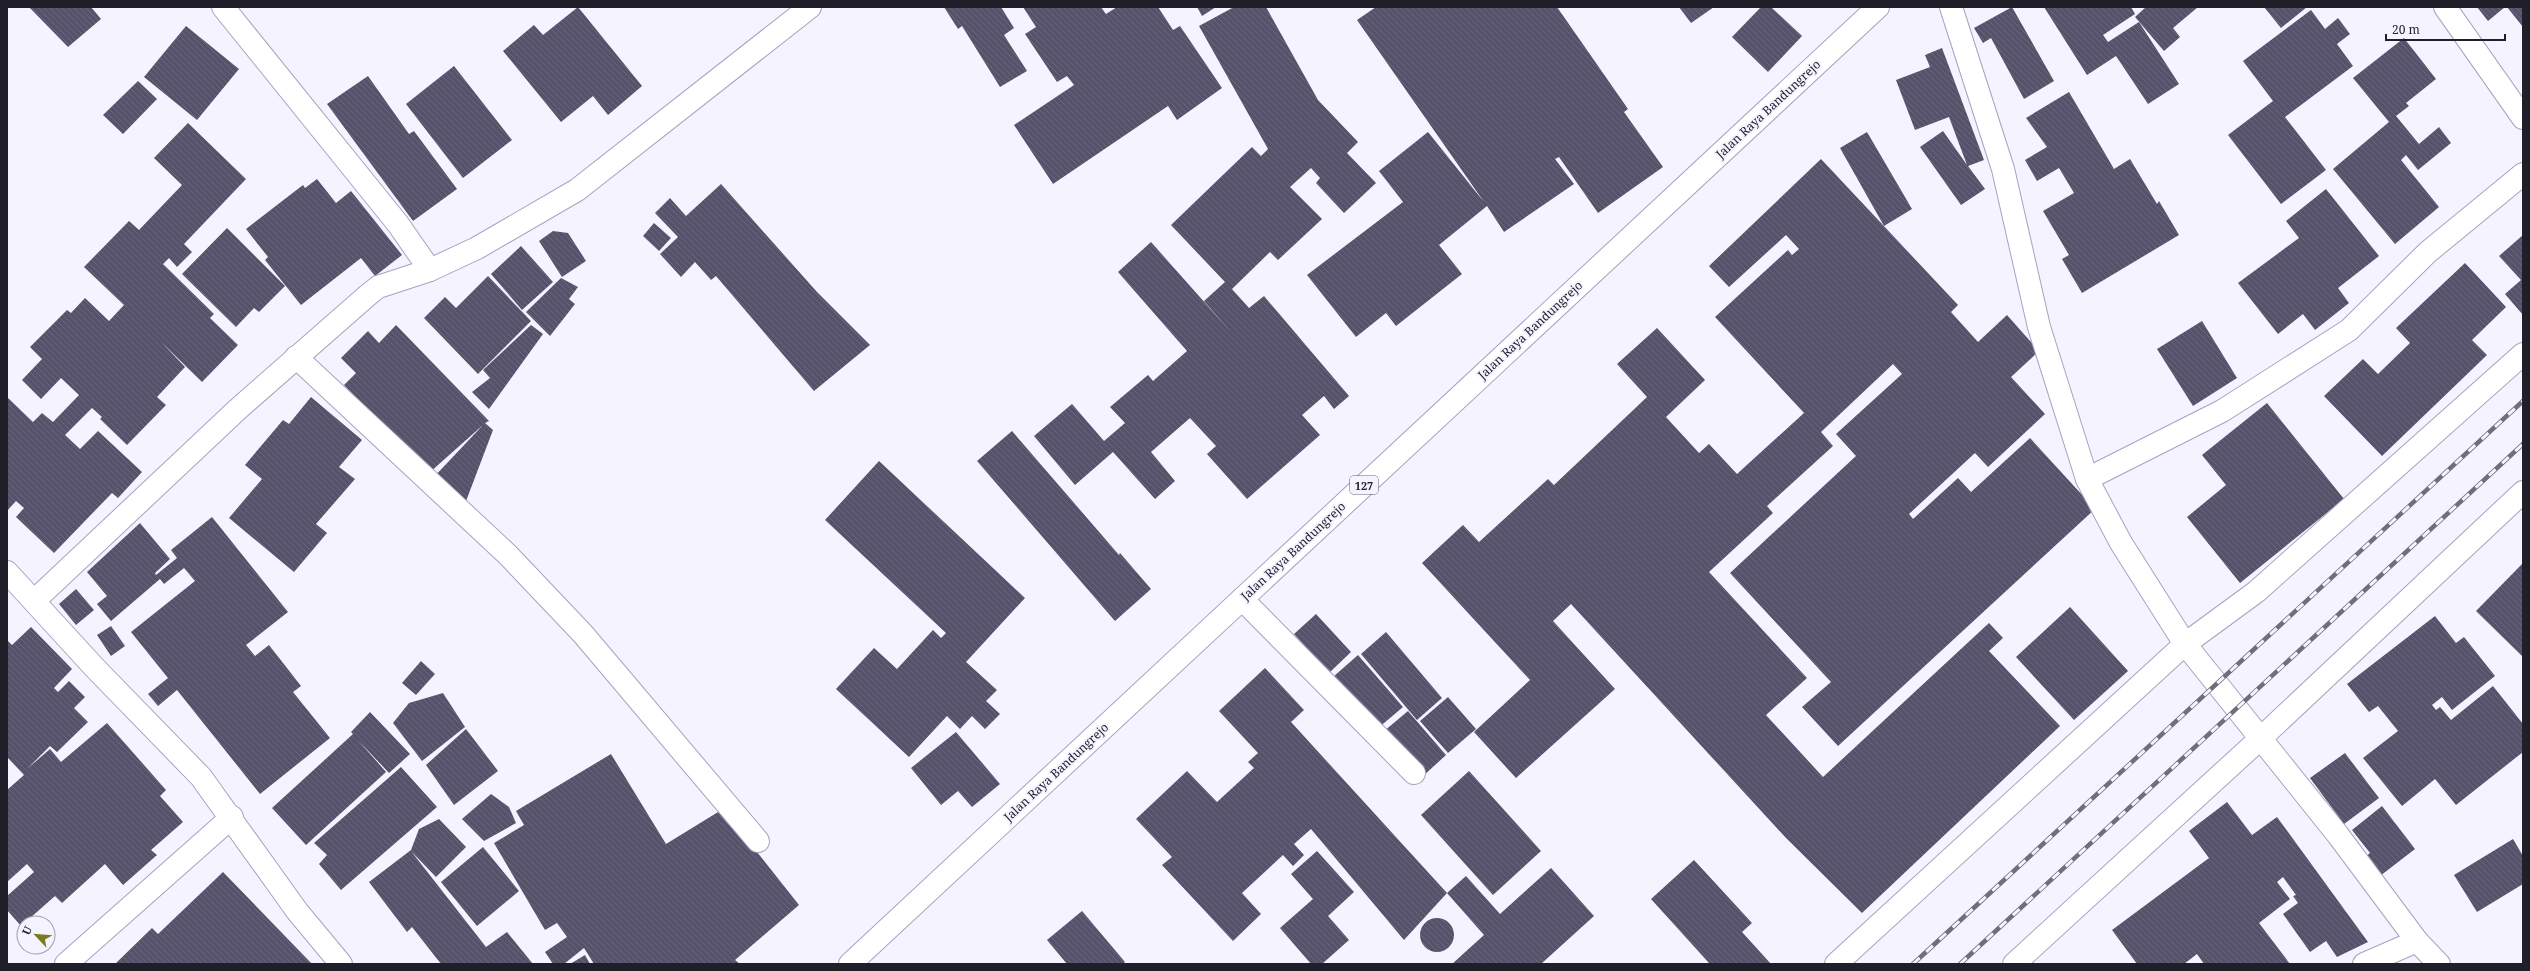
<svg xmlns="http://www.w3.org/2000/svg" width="2530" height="971" font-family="'Noto Serif',serif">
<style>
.building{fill:url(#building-back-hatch)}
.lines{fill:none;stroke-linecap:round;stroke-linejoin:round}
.lane-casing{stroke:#a6a3bf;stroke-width:24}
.street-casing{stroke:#a6a3bf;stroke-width:24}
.primary-casing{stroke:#a6a3bf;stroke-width:24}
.lane{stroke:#fff;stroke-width:22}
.street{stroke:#fff;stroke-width:22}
.primary{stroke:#fff;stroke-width:22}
.rail-casing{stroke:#6f6e79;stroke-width:4.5}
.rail{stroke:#f4f3ff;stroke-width:3;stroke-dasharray:9;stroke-linecap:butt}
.labels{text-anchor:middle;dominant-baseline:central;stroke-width:4;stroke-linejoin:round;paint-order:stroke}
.shield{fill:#f4f3ff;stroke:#605f69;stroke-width:1}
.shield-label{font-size:11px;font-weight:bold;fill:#201f29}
.street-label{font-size:12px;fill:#201f29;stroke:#f4f3ff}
</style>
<defs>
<pattern id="building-back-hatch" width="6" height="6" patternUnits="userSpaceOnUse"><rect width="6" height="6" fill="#55526b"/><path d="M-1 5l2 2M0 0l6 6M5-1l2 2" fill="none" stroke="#6a677c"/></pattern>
</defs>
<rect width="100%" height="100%" fill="#f4f3ff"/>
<!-- building -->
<g class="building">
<polygon points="29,7 91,7 101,19 68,47"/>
<polygon points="578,7 642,86 608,115 593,96 561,122 503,51 534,25 543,35"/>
<polygon points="944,7 1001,7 1014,28 1004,35 1027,71 1000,87 962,26 958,29"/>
<polygon points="1023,7 1101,7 1106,14 1117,7 1158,7 1173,30 1180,26 1222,88 1177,120 1168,106 1053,184 1014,125 1074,85 1067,76 1057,82 1025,34 1036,27"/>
<polygon points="1197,7 1216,7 1202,16"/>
<polygon points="1234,7 1266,7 1318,100 1358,142 1347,153 1376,183 1344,213 1316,183 1320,178 1311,168 1290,187 1322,219 1278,260 1270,252 1232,289 1249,308 1264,296 1349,396 1334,409 1324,396 1302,415 1320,435 1247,499 1207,454 1216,446 1190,418 1151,452 1175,481 1155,499 1113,452 1075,485 1034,436 1072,404 1104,441 1125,423 1110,407 1148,375 1153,381 1187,351 1118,272 1151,242 1230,331 1204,301 1225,282 1171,225 1252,147 1261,156 1268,149 1199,26"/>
<polygon points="1376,7 1557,7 1628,109 1624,112 1663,167 1598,213 1559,157 1555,159 1574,184 1504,232 1487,206 1439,245 1462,274 1396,326 1386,313 1356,337 1307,275 1403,202 1379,171 1428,132 1484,202 1357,20"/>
<polygon points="1679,7 1714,7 1691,23"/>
<polygon points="1761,7 1771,7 1802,36 1768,72 1732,37"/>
<polygon points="2012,7 2054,81 2024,99 1991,38 1983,43 1974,28"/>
<polygon points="2044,7 2131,7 2135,14 2103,35 2108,42 2139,22 2179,84 2148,104 2116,56 2087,75"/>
<polygon points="2146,7 2198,7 2173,28 2180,37 2164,51 2135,17"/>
<polygon points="2264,7 2307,7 2281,28"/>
<polygon points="2477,7 2505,7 2488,21"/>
<polygon points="2507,7 2523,7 2523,27"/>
<polygon points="2311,10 2325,29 2338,18 2350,34 2337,44 2353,66 2285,117 2326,170 2281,204 2228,135 2273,101 2243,61"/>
<polygon points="186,26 239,69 197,120 144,77"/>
<polygon points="2404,38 2436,79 2406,103 2409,106 2396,116 2419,144 2439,127 2451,143 2418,170 2406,155 2401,160 2439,207 2395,244 2333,169 2389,122 2353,78"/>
<polygon points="1942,48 1984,160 1968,166 1985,189 1961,205 1920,147 1943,131 1967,165 1949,117 1915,130 1896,80 1930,67 1925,55"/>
<polygon points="454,66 512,140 463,178 406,104"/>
<polygon points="368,76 409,134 414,131 457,189 413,221 327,104"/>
<polygon points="138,81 157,99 123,134 103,115"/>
<polygon points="2069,92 2114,169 2130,159 2157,204 2159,201 2179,235 2082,293 2062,259 2069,255 2043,211 2074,193 2059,168 2037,181 2025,160 2047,147 2026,118"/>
<polygon points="188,123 246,179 184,244 192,252 177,267 169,258 163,264 214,314 210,318 238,345 202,382 162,343 185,367 157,397 166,405 127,445 100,419 102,417 92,408 65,435 80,449 98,431 142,472 118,498 112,493 54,553 16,517 24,508 16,501 7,511 7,397 33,422 42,413 53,422 79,395 61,378 41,399 22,380 42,359 30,347 67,310 71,313 85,298 109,321 124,305 84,267 129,221 139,230 182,185 154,158"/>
<polygon points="1867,132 1912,209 1884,226 1840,148"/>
<polygon points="1821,159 1958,305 1951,312 1978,342 2007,315 2039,351 2011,377 2045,414 1988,467 1975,453 1909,514 1913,519 1958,478 1971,492 2030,438 2095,509 1838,746 1802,707 1831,682 1730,573 1856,456 1836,434 1902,374 1893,364 1821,432 1833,446 1767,506 1773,513 1709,572 1807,678 1766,715 1823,777 1989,623 2003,638 1989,651 2060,726 1862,913 1786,838 1571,604 1553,621 1615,689 1516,778 1474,732 1530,680 1422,563 1463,525 1479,542 1548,479 1554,485 1647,397 1617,364 1657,328 1705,380 1666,417 1699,453 1709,444 1737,474 1804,413 1715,317 1788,250 1792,255 1799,249 1786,235 1729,287 1709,266"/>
<polygon points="317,179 336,203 351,191 402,255 375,276 361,258 301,305 265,260 268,257 246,229 303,185 305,188"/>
<polygon points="721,184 817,292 870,345 814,391 716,276 711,280 695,262 681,277 660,254 678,237 655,213 670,198 686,216"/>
<polygon points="2326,189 2379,256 2338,288 2349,303 2315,330 2303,314 2278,334 2238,283 2299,238 2286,221"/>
<polygon points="654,223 671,238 659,251 643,236"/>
<polygon points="227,228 285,286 259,312 254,308 236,327 182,274"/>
<polygon points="553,231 568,233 586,261 562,277 539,241"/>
<polygon points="2523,235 2523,315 2505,294 2521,280 2499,256"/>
<polygon points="521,246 553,282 522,310 491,274"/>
<polygon points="2465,263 2506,307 2472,340 2487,355 2382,456 2324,396 2363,359 2378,374 2410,343 2396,328"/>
<polygon points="488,276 531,321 478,374 424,318 445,297 456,308"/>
<polygon points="561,278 578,287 569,299 575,304 550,336 526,312"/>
<polygon points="2202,321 2237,378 2193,406 2157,349"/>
<polygon points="396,325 489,421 485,423 493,430 463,509 432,479 483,425 429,473 344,385 356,373 341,358 368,331 379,343"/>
<polygon points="531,325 543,334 489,409 472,392 490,378 483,370"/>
<polygon points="311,397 362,440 339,467 355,479 316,524 327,533 294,572 229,518 262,479 245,465 283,420 289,424"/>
<polygon points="2267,403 2344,499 2240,583 2187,517 2226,485 2202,455"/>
<polygon points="1012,431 1119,555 1120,553 1151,589 1115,621 977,461"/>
<polygon points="879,461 1025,598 966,662 997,690 986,701 1000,714 985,729 972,716 960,729 947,716 909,757 836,689 874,648 897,669 933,630 941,638 946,633 825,520"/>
<polygon points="212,517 288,612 246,645 255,656 269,645 301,686 293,692 330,738 260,794 177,690 158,706 148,694 168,678 131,632 195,581 184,568 164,584 160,579 111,621 97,604 107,596 87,572 140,523 170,559 155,573 156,575 177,558 171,550"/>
<polygon points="2523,563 2523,657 2476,611"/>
<polygon points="76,589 94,610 76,625 59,604"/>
<polygon points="2070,607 2128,671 2074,720 2016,657"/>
<polygon points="1316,614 1351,652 1329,673 1294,634"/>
<polygon points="2435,616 2456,643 2464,637 2495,676 2452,710 2442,697 2432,705 2436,710 2440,707 2451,720 2493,686 2523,724 2523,752 2456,805 2435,779 2402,806 2363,758 2398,731 2378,706 2369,712 2347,684"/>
<polygon points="111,626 125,646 111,656 97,635"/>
<polygon points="31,627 72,669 54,688 58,692 69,681 85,697 74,708 88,722 57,752 50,746 27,769 50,749 61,762 107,723 166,790 160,796 183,822 151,850 157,855 123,885 105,864 62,903 55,896 21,926 7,910 7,896 34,872 27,864 7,882 7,790 24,775 7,757 7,640 12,645"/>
<polygon points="1386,632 1442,698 1417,720 1361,654"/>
<polygon points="1358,655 1403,707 1377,729 1333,677"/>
<polygon points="421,661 435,674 416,695 402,683"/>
<polygon points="1265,668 1304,710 1291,722 1447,893 1404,940 1311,829 1294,844 1304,855 1293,866 1283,855 1242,893 1261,914 1233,941 1162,865 1172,857 1136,819 1187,771 1217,802 1254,768 1248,762 1258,753 1219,711"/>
<polygon points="443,693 465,727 422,761 393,723 409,703"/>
<polygon points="1448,697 1476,729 1448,753 1420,721"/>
<polygon points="1408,711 1446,755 1422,777 1383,732"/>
<polygon points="370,712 410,754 389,773 358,740 386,772 306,845 272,808 353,734 351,732"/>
<polygon points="466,729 498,771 454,805 426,765"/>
<polygon points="956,732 1000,784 972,807 958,791 941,805 911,768"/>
<polygon points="2345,753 2379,798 2344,824 2310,778"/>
<polygon points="611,754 666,844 723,809 799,905 735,960 740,964 594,964 584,948 564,964 553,964 545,952 567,937 557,923 545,930 494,843 524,825 516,811"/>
<polygon points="401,767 437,807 341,890 319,864 327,855 314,843"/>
<polygon points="1469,771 1541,851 1493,895 1421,815"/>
<polygon points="491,794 509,807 516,823 484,841 462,819"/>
<polygon points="2227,802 2252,835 2277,817 2368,942 2337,957 2326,941 2310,952 2283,914 2298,903 2293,896 2296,895 2283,877 2277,882 2290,899 2259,923 2290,964 2204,964 2197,954 2184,964 2137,964 2112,930 2209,858 2189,831"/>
<polygon points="2382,806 2415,849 2380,876 2365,857 2370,853 2352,830"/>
<polygon points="439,819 466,847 436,877 411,851 486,947 507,932 533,964 441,964 412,927 407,932 369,882 411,850 419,829"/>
<polygon points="2513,839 2523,856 2523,884 2477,912 2454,875"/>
<polygon points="483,847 519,891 477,926 441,882"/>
<polygon points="1317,851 1354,892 1328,916 1349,940 1322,964 1311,964 1280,928 1313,899 1291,874"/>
<polygon points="1694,860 1752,923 1742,932 1771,964 1707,964 1709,963 1651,899"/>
<polygon points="1551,868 1594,916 1541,964 1452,964 1484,935 1447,893 1466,876 1500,914"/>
<polygon points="223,872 312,964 115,964 152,928 158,934"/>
<polygon points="1082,911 1125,962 1123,964 1067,964 1047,940"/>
<circle cx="1437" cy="935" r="17"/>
<polygon points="585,955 590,964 570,964"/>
</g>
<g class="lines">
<!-- lane casing -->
<g class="lane-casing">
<polyline id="lane" points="1242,599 1414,773"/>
</g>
<!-- street casing -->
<g class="street-casing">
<g id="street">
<polyline points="223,7 398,224 430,270"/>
<polyline points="1951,7 2003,169 2039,327 2087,479 2121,543 2185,644 2338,835 2417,941 2439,964"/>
<polyline points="2445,7 2523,118"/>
<polyline points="296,357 508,555 583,634 758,841"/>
<polyline points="2087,479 2222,411 2349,330 2428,252 2523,174"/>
<polyline points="7,572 94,667 201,777 297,911 341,964"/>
<polyline points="34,601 238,409 368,295 378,287 430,270 477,248 577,190 810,7"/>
<polyline points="66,964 232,817"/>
<polyline points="1836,964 2185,644 2256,592 2523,354"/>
<polyline points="2014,964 2262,737 2523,492"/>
<polyline points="2364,964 2417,941"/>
</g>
</g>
<!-- primary casing -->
<g class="primary-casing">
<polyline id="primary" points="850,964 1878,7"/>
</g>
<!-- lane -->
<use href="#lane" class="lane"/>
<!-- street -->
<use href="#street" class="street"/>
<!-- primary -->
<use href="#primary" class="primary"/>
<!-- rail casing -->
<g class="rail-casing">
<g id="rail">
<polyline points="1913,964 2523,401"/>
<polyline points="1960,964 2523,444"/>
</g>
</g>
<!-- rail -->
<use href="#rail" class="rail"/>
</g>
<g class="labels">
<!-- shield labels -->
<rect class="shield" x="1350" y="476" width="28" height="18" rx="3"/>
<g class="shield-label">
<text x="1364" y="485">127</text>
</g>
<!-- street labels -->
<g class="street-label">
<text transform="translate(1768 109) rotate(-43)">Jalan Raya Bandungrejo</text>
<text transform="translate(1530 330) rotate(-43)">Jalan Raya Bandungrejo</text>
<text transform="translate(1293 551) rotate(-43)">Jalan Raya Bandungrejo</text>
<text transform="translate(1056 772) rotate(-43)">Jalan Raya Bandungrejo</text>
</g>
</g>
<!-- border -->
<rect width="2530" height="971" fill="none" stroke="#201f29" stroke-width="16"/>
<!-- north arrow -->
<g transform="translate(36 935) rotate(296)"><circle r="19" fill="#f4f3ff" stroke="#9f9ea9"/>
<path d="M0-3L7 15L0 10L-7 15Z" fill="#797b23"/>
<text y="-6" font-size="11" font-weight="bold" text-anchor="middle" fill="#201f29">U</text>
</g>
<!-- scale -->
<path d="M2386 34v6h119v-6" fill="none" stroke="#201f29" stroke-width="2"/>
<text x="2392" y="34" font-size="12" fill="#201f29" stroke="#f4f3ff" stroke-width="3" paint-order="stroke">20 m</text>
</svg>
